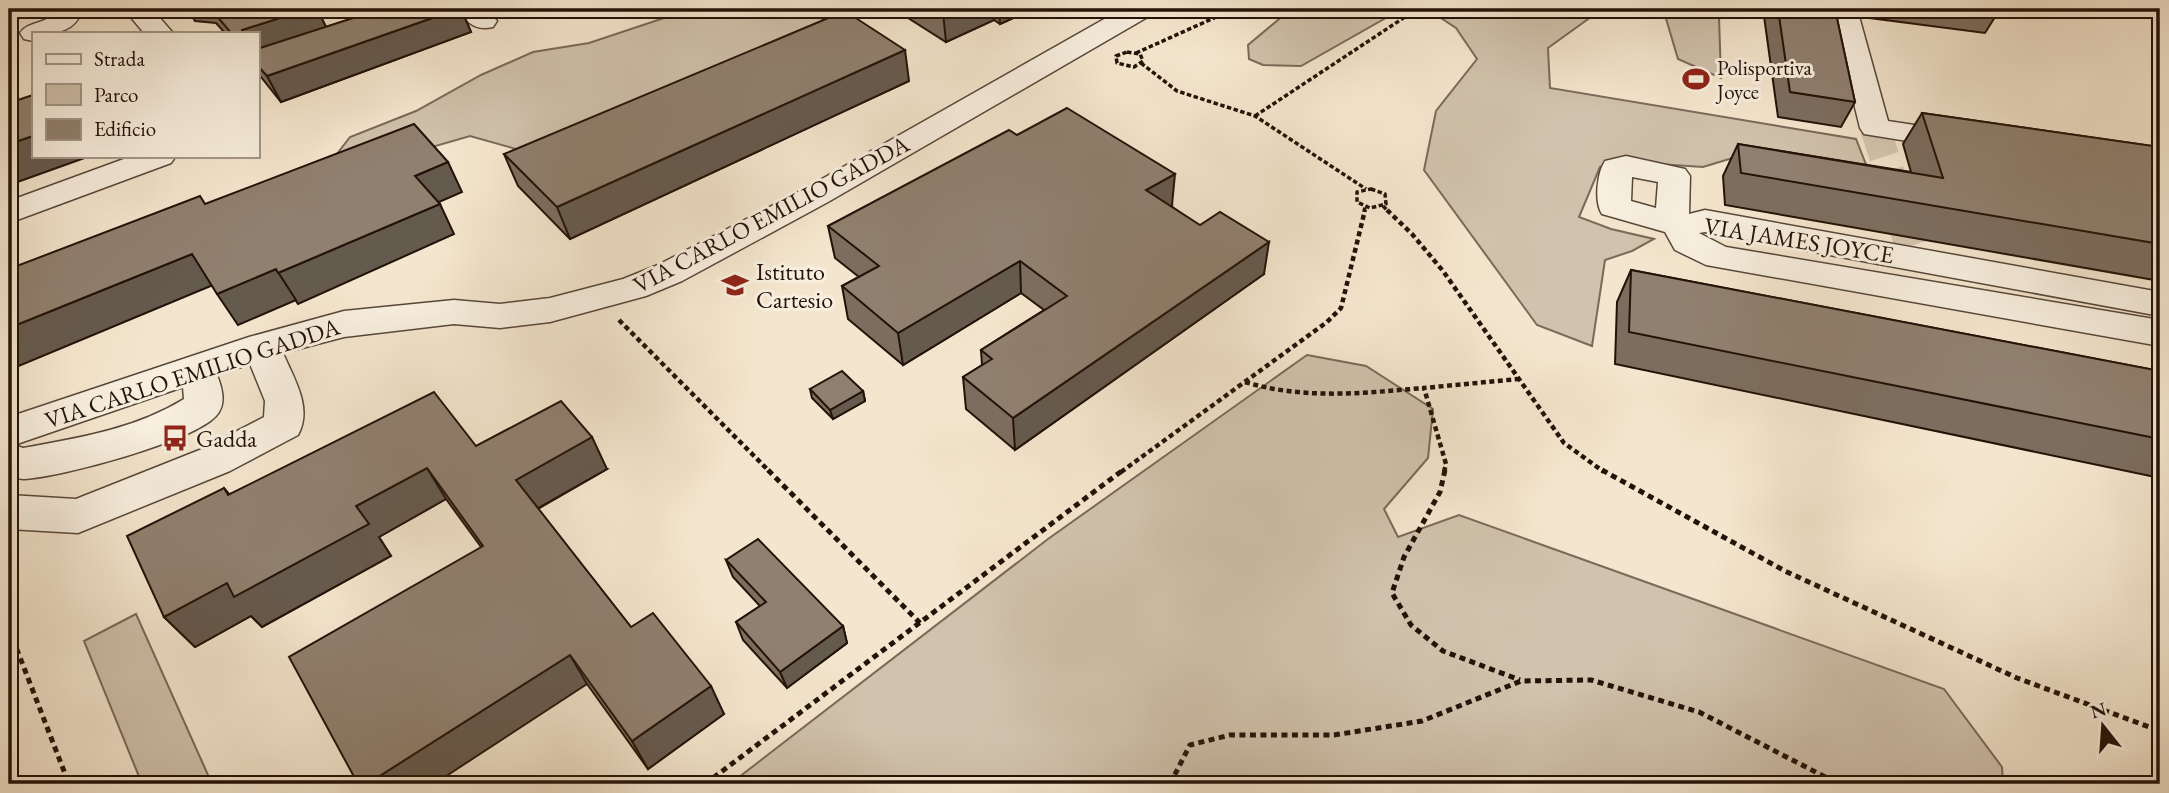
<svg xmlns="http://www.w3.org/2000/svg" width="2169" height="793" font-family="'EB Garamond',serif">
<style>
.green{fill:#d0c2ac;stroke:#7a6a5a;stroke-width:2}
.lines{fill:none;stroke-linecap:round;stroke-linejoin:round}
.minor-tunnel-far1{stroke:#d5c6b0;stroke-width:30;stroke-dasharray:30 15;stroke-linecap:butt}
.minor-tunnel{stroke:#d5c6b0;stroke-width:37;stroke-dasharray:37 18;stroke-linecap:butt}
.minor-casing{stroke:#57473a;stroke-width:3}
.path-far2{stroke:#231208;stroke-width:3.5;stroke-dasharray:4.5 2.5;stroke-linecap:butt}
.path-far1{stroke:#231208;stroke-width:4.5;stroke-dasharray:5 3.5;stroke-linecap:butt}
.path{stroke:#231208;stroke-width:5;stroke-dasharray:6 4.5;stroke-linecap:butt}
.minor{fill:#f8efdf;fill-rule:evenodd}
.wall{fill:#7c6e5f;stroke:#231208;stroke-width:2}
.shaded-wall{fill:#655a4e;stroke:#231208;stroke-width:2}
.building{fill:#90806f;stroke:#231208;stroke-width:2}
.labels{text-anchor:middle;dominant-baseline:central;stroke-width:6;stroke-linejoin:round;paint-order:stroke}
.far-poi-label{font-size:21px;fill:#231208;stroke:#f8efdf;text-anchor:start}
.street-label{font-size:24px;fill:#231208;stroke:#f8efdf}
.poi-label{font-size:24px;fill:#231208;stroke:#f8efdf;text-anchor:start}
</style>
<rect width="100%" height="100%" fill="#f4e6ce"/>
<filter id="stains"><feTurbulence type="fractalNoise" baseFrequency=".00286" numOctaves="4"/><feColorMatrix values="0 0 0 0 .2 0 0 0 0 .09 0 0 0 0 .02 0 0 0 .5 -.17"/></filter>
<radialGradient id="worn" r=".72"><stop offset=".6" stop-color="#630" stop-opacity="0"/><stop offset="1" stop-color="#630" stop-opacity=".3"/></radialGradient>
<!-- green -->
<g class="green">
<polygon points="691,9 779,9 783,12 821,16 828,33 541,156 470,136 363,167 337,154 350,137 416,111 481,75 533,52 589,43"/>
<polygon points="1291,9 1602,9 1548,48 1550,88 1856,139 1867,167 1749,153 1703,167 1628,162 1600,167 1579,217 1611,229 1654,239 1632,251 1605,260 1592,346 1537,325 1424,170 1436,111 1477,59 1456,28 1427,9 1400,10 1301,66 1263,65 1249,59 1248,45"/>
<polygon points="1646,9 1711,9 1719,17 1721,78 1678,59 1664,12"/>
<polygon points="1307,355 1366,366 1433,409 1428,458 1384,509 1398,537 1459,515 1944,689 2002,767 2003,784 730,784 1048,539"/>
<polygon points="136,614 212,784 142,784 84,641"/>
</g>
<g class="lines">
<!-- minor-tunnel-far1 -->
<polyline class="minor-tunnel-far1" points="1875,128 1902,212"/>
<!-- minor-tunnel -->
<polyline class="minor-tunnel" points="1902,210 1918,260"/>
<!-- minor casing -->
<g class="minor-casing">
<g id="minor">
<polygon points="9,9 34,9 31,15 9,20"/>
<path d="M 57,9 L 83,9 C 74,34 56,33 33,33 L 33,41 L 24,39 L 20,33 C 29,20 49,25 57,9 Z"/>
<polygon points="124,9 152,9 173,33 144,33"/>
<path d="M 458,9 L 486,9 L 497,21 L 493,27 C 476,31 466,23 458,9 Z"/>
<path d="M 1122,9 L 1154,9 L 1151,15 L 828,202 L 682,281 L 646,296 L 550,322 L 500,328 L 454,324 L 344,337 L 283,353 C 294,379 313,408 298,435 L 230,471 L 78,533 L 9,529 L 9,495 L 76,499 L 202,449 L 264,417 L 265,401 L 250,364 L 217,375 C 222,388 227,404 216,416 C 192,442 61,477 24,479 C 19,479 14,477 9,475 L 9,417 L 249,337 L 344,311 L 454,300 L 500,304 L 550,298 L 623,279 L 658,265 L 806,188 ZM 183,387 L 184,399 C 135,429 79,438 23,448 L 14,445 Z"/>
<polygon points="1831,9 1857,9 1888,121 1974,134 1978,141 1974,148 1963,150 1864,134 1860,128"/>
<polygon points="132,156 176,156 171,163 9,223 9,201"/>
<path d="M 1626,156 L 1685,169 L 1690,176 L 1689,214 L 1705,210 L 2160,292 L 2160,316 L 1705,232 L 1699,233 L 1726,247 L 2160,320 L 2160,346 L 1706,265 L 1675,250 L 1665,232 L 1602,214 C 1594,202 1597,173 1605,161 ZM 1632,177 L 1658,182 L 1656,208 L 1631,201 Z"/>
</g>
</g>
<!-- path-far2 -->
<g class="path-far2">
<polygon points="1127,52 1140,54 1143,61 1134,67 1117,63 1116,56"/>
<polyline points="1136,53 1234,9"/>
<polyline points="1141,63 1177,91 1255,116 1366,189"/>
<polyline points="1255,116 1417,9"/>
<polygon points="1371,189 1385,194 1386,204 1370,208 1357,202 1357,192"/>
<polyline points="1383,206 1389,212"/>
<polyline points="1364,212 1365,207"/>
</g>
<!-- path-far1 -->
<g class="path-far1">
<polyline points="1387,210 1412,234 1443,271 1564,443 1604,472"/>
<polyline points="619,320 770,472"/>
<path d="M 1245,382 C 1305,400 1363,393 1424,388"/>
<polyline points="1121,472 1327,322 1341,308 1365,210"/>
<polyline points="1444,472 1446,464 1424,388 1518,379"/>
</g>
<!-- path -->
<g class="path">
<polyline points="768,470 920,623"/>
<polyline points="1445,470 1440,492 1404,557 1392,593 1411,625 1443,651 1520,680"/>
<polyline points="1602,470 1785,571 2017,678 2160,731"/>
<polyline points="9,629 69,784"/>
<polyline points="705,784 1123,470"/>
<polyline points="1170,784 1190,745 1230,735 1334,735 1422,721 1521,681 1591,680 1699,712 1839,784"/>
</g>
<!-- minor -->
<use href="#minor" class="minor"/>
</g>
<!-- wall -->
<g class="wall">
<polygon points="188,9 317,9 326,27 381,9 461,9 471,32 281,102 261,77 257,71 257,33 225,33 216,23 195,21"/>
<polygon points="894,9 1033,9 1000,24 994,20 946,42"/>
<polygon points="1763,9 1835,9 1855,102 1841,127 1778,117"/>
<polygon points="1858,9 2000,9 1985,33 1862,17"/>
<polygon points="909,81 570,239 518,186 504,154"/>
<polygon points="1922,113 2160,147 2160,281 1725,205 1723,176 1738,144 1911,172 1903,144"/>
<polygon points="1017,135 1172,205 1171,206 1264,274 1015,450 966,409 963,377 982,365 981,350 1044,310 1021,293 903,365 848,319 842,286 859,277 835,258 828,226"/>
<polygon points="1631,270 2160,371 2160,478 1615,364 1617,302"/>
<polygon points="810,389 863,391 865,401 833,419 812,398"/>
<polygon points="476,446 607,469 538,509 631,627 724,714 648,769 587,684 481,547 446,499 379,537 391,556 262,627 251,616 195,647 164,617 224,488 230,495"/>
<polygon points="726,560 843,626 847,643 787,688 743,640 736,622 760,606 733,577"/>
</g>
<!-- shaded-wall -->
<g class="shaded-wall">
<polygon points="308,9 317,9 328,31 257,54 257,33 242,33 242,30"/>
<polygon points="458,9 461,9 471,32 281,102 267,76"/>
<polygon points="949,9 993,9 994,20 946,42 943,12"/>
<polygon points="999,9 1033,9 1000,24"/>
<polygon points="905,50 909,81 570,239 557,207"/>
<polygon points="33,136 33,156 90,156 9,185 9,144"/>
<polygon points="448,162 462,192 430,206 415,176"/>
<polygon points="1175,174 1172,205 1145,222 1146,190"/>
<polygon points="440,204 454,234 298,304 278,273"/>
<polygon points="1269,242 1264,274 1015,450 1013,418"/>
<polygon points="192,254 213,285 9,370 9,328"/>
<polygon points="1020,261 1021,293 903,365 898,333"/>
<polygon points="276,269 296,300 238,325 217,294"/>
<polygon points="863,391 865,401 833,419 830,410"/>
<polygon points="592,437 607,469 533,511 516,480"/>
<polygon points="427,468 446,499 379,537 391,556 262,627 251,616 195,647 164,617 356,506"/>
<polygon points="843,626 847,643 787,688 780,672"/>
<polygon points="570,655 587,684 434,784 367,784"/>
<polygon points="711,686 724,714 648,769 632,741"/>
</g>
<!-- building -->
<g class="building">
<polygon points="211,9 308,9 242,30 242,33 231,33"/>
<polygon points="381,9 458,9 267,76 257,65 257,49"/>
<polygon points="1778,9 1835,9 1855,102 1790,92"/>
<polygon points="845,11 905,50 557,207 504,154"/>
<polygon points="33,95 33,136 9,144 9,103"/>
<polygon points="1067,108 1175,174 1146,190 1200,225 1220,212 1269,242 1013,418 963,377 992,359 981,350 1067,296 1020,261 898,333 842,286 879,266 828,226 1009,130 1017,135"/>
<polygon points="1922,113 2160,147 2160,244 1741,173 1738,144 1943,178"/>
<polygon points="414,124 448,162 415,176 440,204 278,273 276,269 217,294 192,254 9,328 9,269 200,196 205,204"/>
<polygon points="1631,270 2160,371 2160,439 1629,332"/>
<polygon points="842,371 863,391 830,410 810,389"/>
<polygon points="434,392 476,446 561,401 592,437 516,480 631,627 653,613 711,686 632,741 570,655 367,784 358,784 289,657 483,546 427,468 356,506 369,524 234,597 227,583 164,617 127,536 224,488 228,495"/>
<polygon points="758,539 843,626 780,672 736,622 766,602 726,560"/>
</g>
<!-- icons -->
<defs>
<g id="stadium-bare" transform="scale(2.1)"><path d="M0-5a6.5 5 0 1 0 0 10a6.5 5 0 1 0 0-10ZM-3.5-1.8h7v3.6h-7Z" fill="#8f2418" stroke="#f8efdf" stroke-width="2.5" paint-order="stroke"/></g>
<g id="school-bare" transform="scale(2.1)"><path d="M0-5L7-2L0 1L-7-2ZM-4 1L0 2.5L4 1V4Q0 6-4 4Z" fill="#8f2418" stroke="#f8efdf" stroke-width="2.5" paint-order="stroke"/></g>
<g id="bus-bare" transform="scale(2.1)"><path d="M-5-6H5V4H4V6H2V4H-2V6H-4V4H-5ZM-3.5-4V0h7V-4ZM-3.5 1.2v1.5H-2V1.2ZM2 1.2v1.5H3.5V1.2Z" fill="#8f2418" stroke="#f8efdf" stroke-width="2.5" paint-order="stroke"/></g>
</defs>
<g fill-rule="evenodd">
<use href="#stadium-bare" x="1696" y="79"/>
<use href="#school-bare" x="735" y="285"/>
<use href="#bus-bare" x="175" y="438"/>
</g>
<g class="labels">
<!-- far-poi labels -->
<g class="far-poi-label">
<text x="1717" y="67">Polisportiva<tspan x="1717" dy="24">Joyce</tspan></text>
</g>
<!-- street labels -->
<g class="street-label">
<text transform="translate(771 214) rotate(-28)">VIA CARLO EMILIO GADDA</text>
<text transform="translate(1799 240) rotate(9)">VIA JAMES JOYCE</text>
<text transform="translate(192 373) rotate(-18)">VIA CARLO EMILIO GADDA</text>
</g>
<!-- poi labels -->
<g class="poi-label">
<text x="756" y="271">Istituto<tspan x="756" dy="28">Cartesio</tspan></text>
<text x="196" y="438">Gadda</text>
</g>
</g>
<!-- margin -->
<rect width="2169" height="793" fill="none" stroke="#f4e6ce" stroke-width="35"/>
<rect x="10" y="10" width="2148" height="772" fill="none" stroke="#231208" stroke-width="3.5"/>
<rect x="18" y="18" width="2134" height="758" fill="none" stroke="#231208" stroke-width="2"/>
<!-- legend -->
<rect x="32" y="32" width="228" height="126" fill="#f8efdf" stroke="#a39789" stroke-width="2"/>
<rect x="46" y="54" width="35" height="10" fill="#f8efdf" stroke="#a39789" stroke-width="2"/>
<text x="94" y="66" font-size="21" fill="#231208">Strada</text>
<rect x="46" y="84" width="35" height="21" fill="#d0c2ac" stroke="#a39789" stroke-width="2"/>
<text x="94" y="102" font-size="21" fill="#231208">Parco</text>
<rect x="46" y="119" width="35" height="21" fill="#90806f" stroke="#a39789" stroke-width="2"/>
<text x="94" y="136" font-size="21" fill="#231208">Edificio</text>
<!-- north arrow -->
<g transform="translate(2103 726) rotate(343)" stroke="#f8efdf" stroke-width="5" paint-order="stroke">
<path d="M0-5L12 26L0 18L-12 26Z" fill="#231208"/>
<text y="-10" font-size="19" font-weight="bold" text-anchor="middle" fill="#231208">N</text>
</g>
<rect width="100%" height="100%" filter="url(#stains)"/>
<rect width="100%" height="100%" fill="url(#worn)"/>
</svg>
